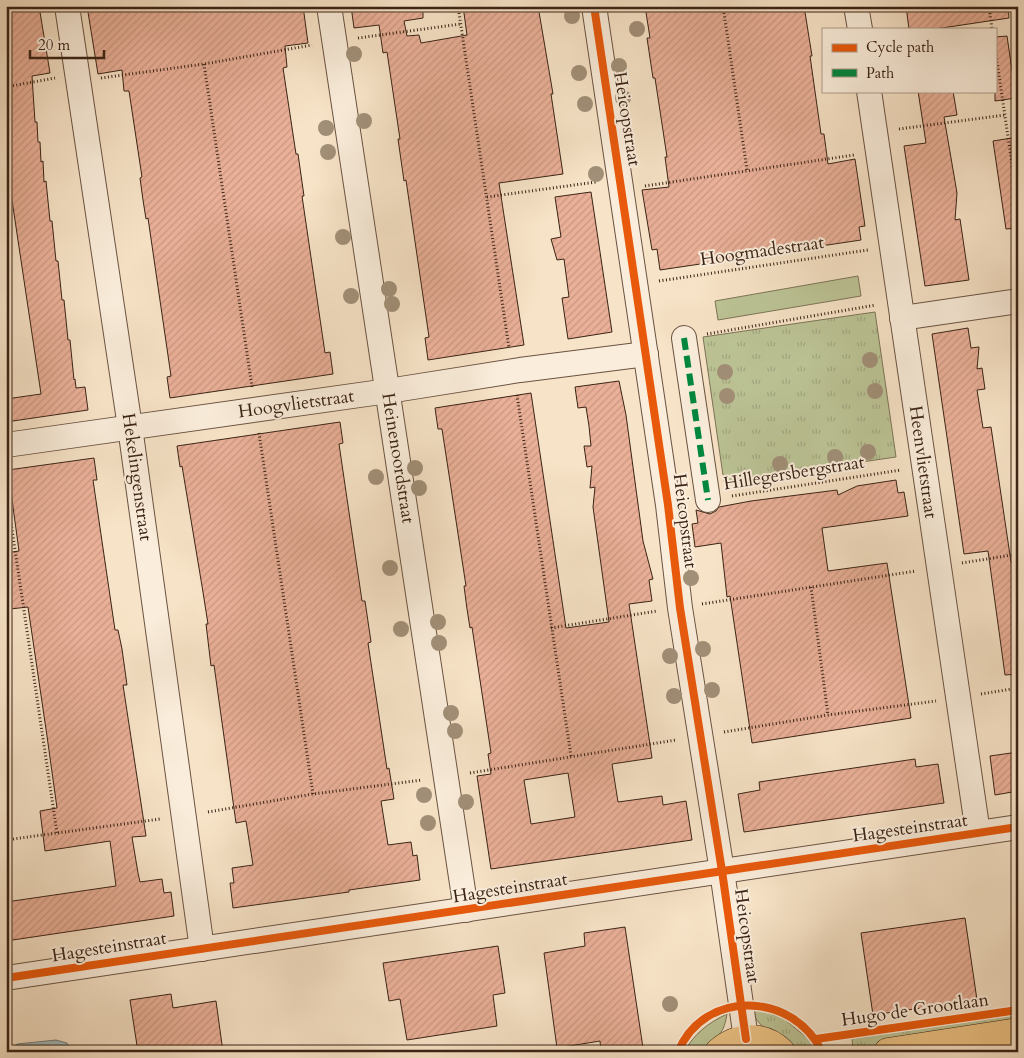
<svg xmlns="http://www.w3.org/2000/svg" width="1024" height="1058" font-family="Cardo,serif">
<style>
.grass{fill:url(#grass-tufts);stroke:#7c7456}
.park{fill:#bcc496;stroke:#7c7456}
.water{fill:url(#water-rules);stroke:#787f7b}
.building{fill:url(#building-hatch);stroke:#3b2316;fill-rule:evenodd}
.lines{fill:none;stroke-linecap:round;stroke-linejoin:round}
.minor-casing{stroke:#6a5342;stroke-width:26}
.major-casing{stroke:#3b2316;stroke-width:29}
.path{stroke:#3b2316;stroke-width:3;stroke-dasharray:1 2.5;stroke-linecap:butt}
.minor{stroke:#faeddb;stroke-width:24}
.major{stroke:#ecc284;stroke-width:28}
.quiet{stroke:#00873e;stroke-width:6;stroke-dasharray:12 6;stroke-linecap:butt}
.cycleway-casing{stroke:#faeddb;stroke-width:11}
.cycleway{stroke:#e8590c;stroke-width:8}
.tree{fill:#a18f77}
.labels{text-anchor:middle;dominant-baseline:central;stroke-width:4;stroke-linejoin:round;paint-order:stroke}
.street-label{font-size:18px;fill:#3b2316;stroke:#faeddb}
</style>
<defs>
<pattern id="grass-tufts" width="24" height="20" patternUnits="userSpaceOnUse" patternTransform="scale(1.25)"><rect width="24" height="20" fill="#bcc496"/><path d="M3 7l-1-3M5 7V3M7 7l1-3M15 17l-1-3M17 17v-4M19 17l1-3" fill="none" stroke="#a2a881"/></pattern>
<pattern id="water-rules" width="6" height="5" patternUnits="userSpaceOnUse" patternTransform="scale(1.25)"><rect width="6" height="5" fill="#a1bcbf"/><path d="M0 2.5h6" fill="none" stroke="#8ca1a3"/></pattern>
<pattern id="building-hatch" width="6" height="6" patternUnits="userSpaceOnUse" patternTransform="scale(1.25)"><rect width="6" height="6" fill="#eab098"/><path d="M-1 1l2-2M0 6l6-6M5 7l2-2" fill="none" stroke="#ca9782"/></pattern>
</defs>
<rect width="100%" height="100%" fill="#f7e3c7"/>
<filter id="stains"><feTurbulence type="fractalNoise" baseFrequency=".004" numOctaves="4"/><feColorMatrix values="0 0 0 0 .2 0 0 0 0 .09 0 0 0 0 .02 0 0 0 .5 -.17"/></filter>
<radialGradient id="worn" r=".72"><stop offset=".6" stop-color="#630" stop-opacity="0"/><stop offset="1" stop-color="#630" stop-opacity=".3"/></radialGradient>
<!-- grass -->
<g class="grass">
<polygon points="875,312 896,457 724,482 703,337"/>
<polygon points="753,1010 764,1011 784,1019 806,1037 813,1045 813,1052 804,1052 796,1048 762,1026 756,1019"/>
<path d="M 727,1014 C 723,1039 715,1035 703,1052 L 684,1052 C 694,1034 708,1023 727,1014 Z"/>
<polygon points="1018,1015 1018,1025 853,1050 852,1039"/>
</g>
<!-- park -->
<polygon class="park" points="858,276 861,296 718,320 715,301"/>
<!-- water -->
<polygon class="water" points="56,1040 67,1043 71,1052 10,1052 17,1044"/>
<!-- building -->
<g class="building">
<polygon points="6,6 39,6 50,73 32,76 35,122 37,122 38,142 40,142 41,162 43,161 44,182 46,181 50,221 52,221 56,261 58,261 62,300 64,300 68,340 70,340 74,380 75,379 76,388 85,387 88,410 6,422 6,399 41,394 6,160 6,95 12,94 6,52"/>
<polygon points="87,6 303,6 308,43 285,46 287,67 283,68 296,154 298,154 304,196 302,196 325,353 330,352 333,374 170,398 167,377 171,376 148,218 146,219 143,200 140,178 142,177 129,91 124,91 122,70 98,74"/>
<polygon points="351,6 423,6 423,18 404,21 407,36 419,35 421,43 467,35 463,6 538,6 553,94 551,94 563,174 499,183 524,345 428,360 425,338 429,337 406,180 404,181 398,139 400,139 387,52 383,53 379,25 354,28"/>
<polygon points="645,6 804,6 812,56 810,56 821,134 824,134 828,164 855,159 865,226 859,227 861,240 660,270 657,249 652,250 642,190 669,187 665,157 667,157 655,78 653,78 647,38 650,38"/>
<polygon points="906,6 1008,6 1009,18 935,29 909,29"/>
<polygon points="1007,36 1016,98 995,101 995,37"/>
<polygon points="918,91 953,91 957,115 944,117 957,193 955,220 960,219 969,280 925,286 904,146 926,143"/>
<polygon points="1018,137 1018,228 1006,229 993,141"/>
<polygon points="591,192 612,332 568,339 562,298 569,297 564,259 557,260 551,239 561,237 555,197"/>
<polygon points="968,328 971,348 979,347 977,369 982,368 985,389 977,390 983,428 991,427 1011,562 1018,561 1018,674 1005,675 988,551 964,554 932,334"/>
<path d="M 619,381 L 626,415 L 643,541 L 653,579 L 649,580 L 652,601 L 629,604 L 652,758 L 612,764 L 618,802 L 662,796 L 663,805 L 686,801 L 692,840 L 491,869 L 477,776 L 491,774 L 488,754 L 491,753 L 472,627 L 470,628 L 467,609 L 464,586 L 466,586 L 442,429 L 438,429 L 435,408 L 531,393 L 566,628 L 609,622 L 593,507 L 595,487 L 590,488 L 592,466 L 587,467 L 584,446 L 591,446 L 589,426 L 586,407 L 578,408 L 575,387 ZM 568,773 L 575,817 L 531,824 L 524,780 Z"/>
<polygon points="340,422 343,443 339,444 362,601 365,601 371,642 368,643 387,769 389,768 394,799 381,801 388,845 411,842 413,856 417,855 420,880 349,890 349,892 233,908 230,883 234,883 232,868 253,865 246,821 236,823 214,665 211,666 206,624 208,624 202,586 182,466 180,467 177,446"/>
<polygon points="94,458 97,480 93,480 115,630 118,630 122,649 127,685 123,685 146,836 132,837 138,873 140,882 162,879 164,893 171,892 174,916 6,941 6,902 116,886 110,841 45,851 40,811 57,808 47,736 28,607 10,609 6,584 6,553 19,551 8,470"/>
<polygon points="896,480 898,493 904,492 908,516 822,528 828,571 887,563 911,718 752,743 730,596 727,597 721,543 695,547 692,524 698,523 696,510 710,514 716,511 719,507 751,501 837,490 838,495 857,486"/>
<polygon points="1018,752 1018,791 995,795 990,756"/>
<polygon points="915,759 916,767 938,764 944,803 744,832 738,794 760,790 759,782"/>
<polygon points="965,918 977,1000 873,1015 861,933"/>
<polygon points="625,927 643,1048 618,1052 601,1052 600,1041 557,1048 544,953 585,946 584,933"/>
<polygon points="498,946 505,993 493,995 497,1026 407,1040 400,999 389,1001 383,963"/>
<polygon points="171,994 173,1008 216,1001 223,1052 138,1052 130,1000"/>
</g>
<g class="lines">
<!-- minor casing -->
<g class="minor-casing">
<g id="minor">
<polyline points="67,6 130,427 202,949"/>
<polyline points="329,6 466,910"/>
<polyline points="594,6 668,505 680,608 722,871 746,1039"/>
<polyline points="856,6 860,29"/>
<polyline points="869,91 978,833"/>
<polyline points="902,318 1018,301"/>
<polyline points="684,338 708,500"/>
<polyline points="6,445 388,391 520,370 646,354"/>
<polyline points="6,978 1018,827"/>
</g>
</g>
<!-- major casing -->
<g class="major-casing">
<g id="major">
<path d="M 719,1052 C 737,1036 763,1034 781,1052"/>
<polyline points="888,1052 1018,1032"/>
</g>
</g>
<!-- path -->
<g class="path">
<polyline points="458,6 509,348"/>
<polyline points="723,6 747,170"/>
<polyline points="989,6 992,29"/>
<polyline points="358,38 461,24"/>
<polyline points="995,48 1018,205"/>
<polyline points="204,64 252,387"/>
<polyline points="101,78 204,64 312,45"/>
<polyline points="6,87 55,78"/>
<polyline points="899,129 1005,115"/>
<polyline points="645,186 854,155"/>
<polyline points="487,197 596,182"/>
<polyline points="659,281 868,250"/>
<polyline points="707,334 876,305"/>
<polyline points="517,395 571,756"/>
<polyline points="259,433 313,794"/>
<polyline points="6,489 57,833"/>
<polyline points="732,496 901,470"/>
<polyline points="962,563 1018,554"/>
<polyline points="811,587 828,715"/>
<polyline points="702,604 916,571"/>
<polyline points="551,628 657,611"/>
<polyline points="981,694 1018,688"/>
<polyline points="724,732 828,715 936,701"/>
<polyline points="470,773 676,740"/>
<polyline points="208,812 313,794 422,780"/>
<polyline points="6,840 160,819"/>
</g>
<!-- minor -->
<use href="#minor" class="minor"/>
<!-- major -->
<use href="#major" class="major"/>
<!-- quiet -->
<polyline class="quiet" points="684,338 708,500"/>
<!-- cycleway casing -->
<g class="cycleway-casing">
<g id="cycleway">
<polyline points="594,6 668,505 680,608 722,871 746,1039"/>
<polyline points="6,978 1018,827"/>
<polyline points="816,1039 1018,1010"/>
<path d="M 678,1052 C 704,988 794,992 822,1052"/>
</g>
</g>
<!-- cycleway -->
<use href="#cycleway" class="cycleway"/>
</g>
<!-- trees -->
<g class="tree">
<circle cx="572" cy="16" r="8"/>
<circle cx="637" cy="29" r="8"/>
<circle cx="354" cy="54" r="8"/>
<circle cx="619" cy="66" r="8"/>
<circle cx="579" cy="73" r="8"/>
<circle cx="623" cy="98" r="8"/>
<circle cx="585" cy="104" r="8"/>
<circle cx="364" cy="121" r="8"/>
<circle cx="326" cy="128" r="8"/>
<circle cx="328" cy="152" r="8"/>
<circle cx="596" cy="174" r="8"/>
<circle cx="343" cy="237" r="8"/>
<circle cx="389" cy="289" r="8"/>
<circle cx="351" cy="296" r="8"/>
<circle cx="392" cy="304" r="8"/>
<circle cx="870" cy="360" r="8"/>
<circle cx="725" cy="372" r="8"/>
<circle cx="875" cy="391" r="8"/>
<circle cx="727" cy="396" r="8"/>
<circle cx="868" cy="452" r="8"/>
<circle cx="835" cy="457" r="8"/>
<circle cx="780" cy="464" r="8"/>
<circle cx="415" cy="468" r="8"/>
<circle cx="376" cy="477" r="8"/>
<circle cx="419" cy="488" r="8"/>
<circle cx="390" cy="568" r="8"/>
<circle cx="691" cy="578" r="8"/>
<circle cx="438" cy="622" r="8"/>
<circle cx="401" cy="629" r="8"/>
<circle cx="439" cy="643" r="8"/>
<circle cx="703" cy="649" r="8"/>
<circle cx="670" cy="656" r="8"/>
<circle cx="712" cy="690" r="8"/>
<circle cx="674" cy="696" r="8"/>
<circle cx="451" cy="713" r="8"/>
<circle cx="455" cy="731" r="8"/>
<circle cx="424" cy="795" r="8"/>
<circle cx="466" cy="802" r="8"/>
<circle cx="428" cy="823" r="8"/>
<circle cx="670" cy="1004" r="8"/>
</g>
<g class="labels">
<!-- street labels -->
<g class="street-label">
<text transform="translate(627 119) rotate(81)">Heicopstraat</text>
<text transform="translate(762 251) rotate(-8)">Hoogmadestraat</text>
<text transform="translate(296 404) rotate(-8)">Hoogvlietstraat</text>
<text transform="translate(398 458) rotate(81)">Heinenoordstraat</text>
<text transform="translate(923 462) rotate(82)">Heenvlietstraat</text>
<text transform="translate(794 473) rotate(-9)">Hillegersbergstraat</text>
<text transform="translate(137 477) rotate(82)">Hekelingenstraat</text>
<text transform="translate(685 521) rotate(83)">Heicopstraat</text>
<text transform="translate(910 828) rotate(-8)">Hagesteinstraat</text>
<text transform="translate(510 888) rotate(-9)">Hagesteinstraat</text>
<text transform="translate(747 936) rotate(82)">Heicopstraat</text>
<text transform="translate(109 947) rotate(-9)">Hagesteinstraat</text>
<text transform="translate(915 1010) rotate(-8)">Hugo de Grootlaan</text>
</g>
</g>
<!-- margin -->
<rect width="1024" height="1058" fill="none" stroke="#f7e3c7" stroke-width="25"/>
<rect x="8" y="8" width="1009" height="1043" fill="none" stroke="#3b2316" stroke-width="2.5"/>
<rect x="12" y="12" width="999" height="1033" fill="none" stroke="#3b2316"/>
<!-- legend -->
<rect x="822" y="28" width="175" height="65" fill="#faeddb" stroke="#ae9c8c"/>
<rect x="832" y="44" width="25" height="8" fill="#e8590c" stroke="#ae9c8c"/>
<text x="866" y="52" font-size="15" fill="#3b2316">Cycle path</text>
<rect x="832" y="69" width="25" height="8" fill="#00873e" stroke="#ae9c8c"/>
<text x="866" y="78" font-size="15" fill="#3b2316">Path</text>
<!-- scale -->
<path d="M30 50v8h74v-8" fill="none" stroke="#3b2316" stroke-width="2.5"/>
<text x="38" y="50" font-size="15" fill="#3b2316" stroke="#faeddb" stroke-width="4" paint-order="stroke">20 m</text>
<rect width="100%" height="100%" filter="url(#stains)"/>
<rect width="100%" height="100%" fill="url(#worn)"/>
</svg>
